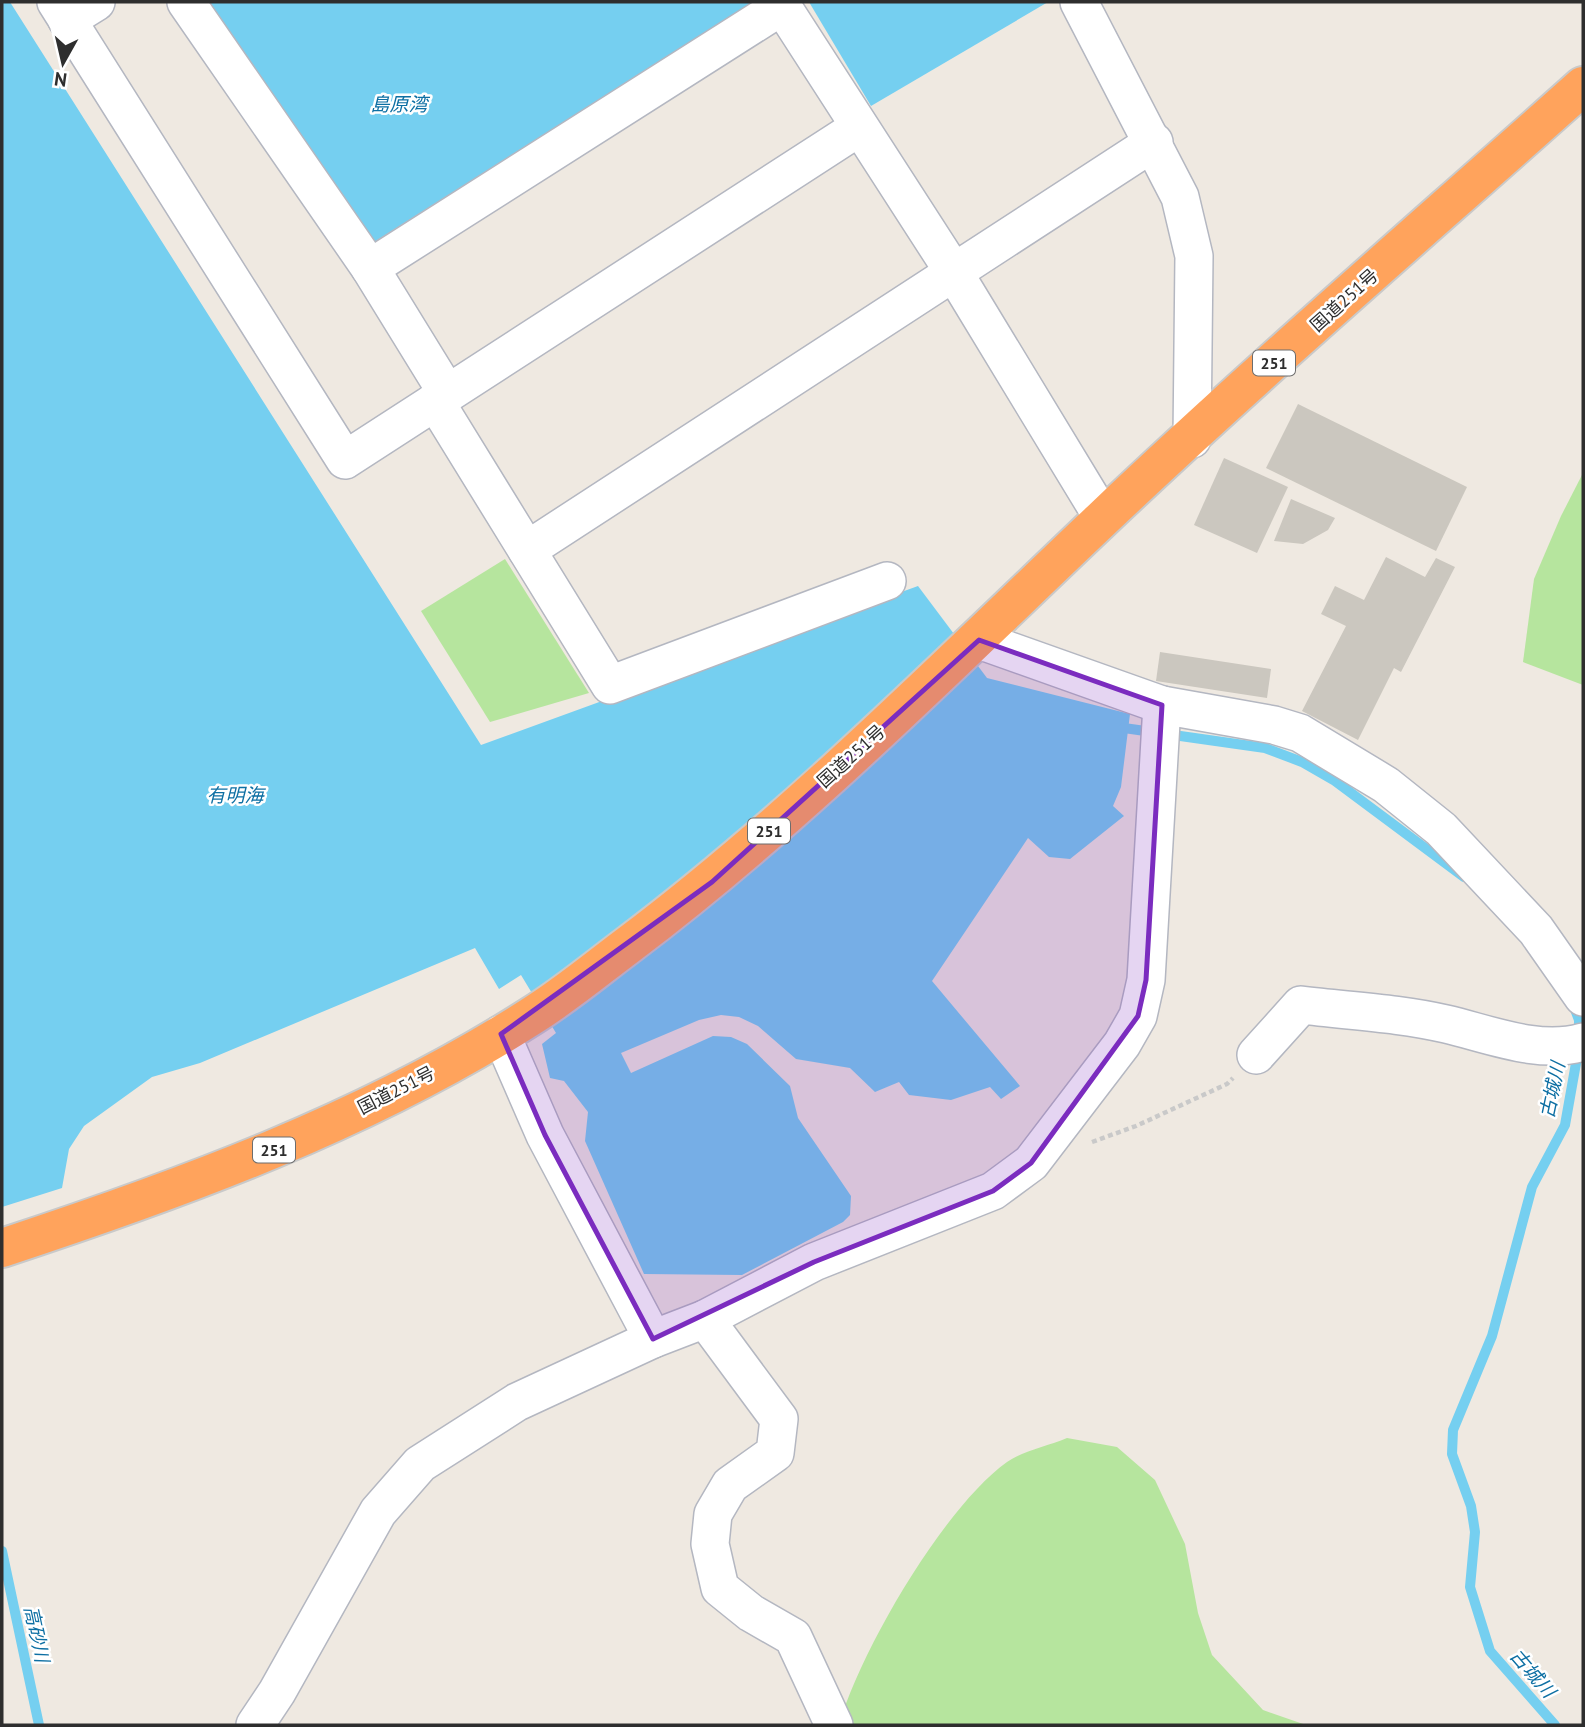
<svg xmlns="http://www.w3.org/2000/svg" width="1585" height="1727" font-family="'PT Sans','Noto Sans JP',sans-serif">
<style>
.green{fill:#b6e59e}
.water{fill:#75cff0}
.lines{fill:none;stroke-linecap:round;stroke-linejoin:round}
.stream{stroke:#75cff0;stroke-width:10}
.building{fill:#cbc7bf}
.street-casing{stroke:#b4b7c1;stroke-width:40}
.highway-casing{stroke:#c9c9c9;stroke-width:42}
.path{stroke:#c9c9c9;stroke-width:4.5;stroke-dasharray:5 3.5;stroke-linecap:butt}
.street{stroke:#fff;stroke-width:37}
.highway{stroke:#ffa35c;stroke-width:38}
.marked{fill:#7b2cbf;fill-opacity:0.2;stroke:#7b2cbf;stroke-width:5;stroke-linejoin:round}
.labels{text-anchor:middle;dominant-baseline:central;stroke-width:5;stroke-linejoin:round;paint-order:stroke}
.shield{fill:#fff;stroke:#6d6d6d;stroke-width:2}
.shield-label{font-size:16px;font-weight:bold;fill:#2e2e2e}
.street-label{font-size:18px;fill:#2e2e2e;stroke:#fff}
.water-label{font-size:19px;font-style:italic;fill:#0d6fa3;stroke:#fff}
</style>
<rect width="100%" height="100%" fill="#efe9e1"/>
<!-- green -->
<g class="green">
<polygon points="1583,473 1583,685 1523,662 1534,579 1561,516"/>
<polygon points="505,559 589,693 490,722 421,611"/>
<path d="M 1067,1438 L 1117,1447 L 1155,1480 L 1185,1544 L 1198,1613 L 1212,1655 L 1263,1710 L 1306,1725 L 839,1725 C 860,1651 944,1507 1007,1462 C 1023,1451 1048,1446 1067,1438 Z"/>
</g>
<!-- water -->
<g class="water">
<polygon points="2,2 10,2 481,745 918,586 987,678 1130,714 1121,787 1113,806 1124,816 1070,859 1049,857 1028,838 932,981 1020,1086 1001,1099 990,1087 951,1100 909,1095 899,1082 875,1092 850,1068 796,1059 758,1026 739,1017 721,1015 699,1020 621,1053 631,1073 713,1036 731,1037 747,1044 790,1086 798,1118 851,1196 850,1215 843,1222 742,1275 644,1274 585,1141 588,1112 564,1081 550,1078 542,1044 556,1033 521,975 499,989 475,948 200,1063 152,1077 84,1126 69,1149 62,1188 2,1207"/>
<polygon points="204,2 753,2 368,246"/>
<polygon points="809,2 1048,2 871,106"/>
</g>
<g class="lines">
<!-- stream -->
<g class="stream">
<polyline points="1124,728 1265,748 1302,762 1335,781 1464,877"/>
<polyline points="1573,1004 1579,1020 1579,1037"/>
<polyline points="2,1551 39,1725"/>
<polyline points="1555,1725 1490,1651 1470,1587 1475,1532 1471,1506 1452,1454 1453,1430 1492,1336 1532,1187 1565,1125 1578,1052"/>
</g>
</g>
<!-- building -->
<g class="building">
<polygon points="1298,404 1467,487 1436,551 1266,468"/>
<polygon points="1224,458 1288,487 1257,553 1194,525"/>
<polygon points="1291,499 1335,518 1328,530 1303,544 1274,541"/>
<polygon points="1386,557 1425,577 1436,558 1455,567 1401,672 1394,668 1358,740 1302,711 1346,626 1321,614 1335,586 1364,600"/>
<polygon points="1160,652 1271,669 1267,698 1156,681"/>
</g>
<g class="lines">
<!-- street casing -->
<g class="street-casing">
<g id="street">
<polyline points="56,2 345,460 858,128"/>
<polyline points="186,2 370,268 447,393"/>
<polyline points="1079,2 1180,197 1194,256 1192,439"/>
<polyline points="67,20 96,2"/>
<polyline points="370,268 782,6 953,271 1103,518"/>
<polyline points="435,401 610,685 887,581"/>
<polyline points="527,550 1154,142"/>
<polyline points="979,640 1162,705 1274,725 1300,733 1386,785 1441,829 1536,930 1583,997"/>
<polyline points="501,1034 545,1135 653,1339"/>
<path d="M 1256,1055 L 1301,1005 C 1349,1011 1399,1013 1446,1024 C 1489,1034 1539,1055 1583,1042"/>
<polyline points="705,1319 779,1419 775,1453 730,1485 713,1514 710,1544 720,1588 751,1613 793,1637 834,1725"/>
<polyline points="255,1725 277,1692 378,1512 420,1464 517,1402 653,1339 705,1319 814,1262 993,1191 1031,1163 1122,1044 1138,1016 1146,980 1162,705"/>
</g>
</g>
<!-- highway casing -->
<g class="highway-casing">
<path id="highway" d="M 2,1248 C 184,1188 367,1121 530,1017 C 564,996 595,970 627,946 C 797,818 947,666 1101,520 C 1258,371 1422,230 1583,86"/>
</g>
<!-- path -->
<polyline class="path" points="1092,1142 1136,1126 1227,1084 1233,1078"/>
<!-- street -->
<use href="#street" class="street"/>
<!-- highway -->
<use href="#highway" class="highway"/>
</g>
<!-- marked area -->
<path class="marked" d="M 979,640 L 1162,705 L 1146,980 L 1138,1016 L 1031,1163 L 993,1191 L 814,1262 L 653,1339 L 545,1135 L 501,1034 L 712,882 Z"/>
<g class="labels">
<!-- shield labels -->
<g class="shield">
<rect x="1253" y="350.5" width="42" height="25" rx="5"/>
<rect x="748" y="818.5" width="42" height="25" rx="5"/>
<rect x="253" y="1137.5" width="42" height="25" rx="5"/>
</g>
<g class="shield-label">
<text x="1274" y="363">251</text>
<text x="769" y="831">251</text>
<text x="274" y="1150">251</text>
</g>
<!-- street labels -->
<g class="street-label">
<text transform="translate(1344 300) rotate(-42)">国道251号</text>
<text transform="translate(851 756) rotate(-42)">国道251号</text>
<text transform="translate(396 1090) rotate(-27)">国道251号</text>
</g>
<!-- water labels -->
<g class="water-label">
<text x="399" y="104">島原湾</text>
<text x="235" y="795">有明海</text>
<text transform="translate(1552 1090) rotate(-78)">古城川</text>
<text transform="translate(37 1634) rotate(78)">高砂川</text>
<text transform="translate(1533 1673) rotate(49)">古城川</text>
</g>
</g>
<!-- border -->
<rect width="1585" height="1727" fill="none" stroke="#2e2e2e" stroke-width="7"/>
<!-- north arrow -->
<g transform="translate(63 63) rotate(188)" stroke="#ffffff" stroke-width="5" paint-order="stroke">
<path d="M0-5L12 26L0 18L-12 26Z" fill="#2e2e2e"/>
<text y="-10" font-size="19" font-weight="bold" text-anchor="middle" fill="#2e2e2e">N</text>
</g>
</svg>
